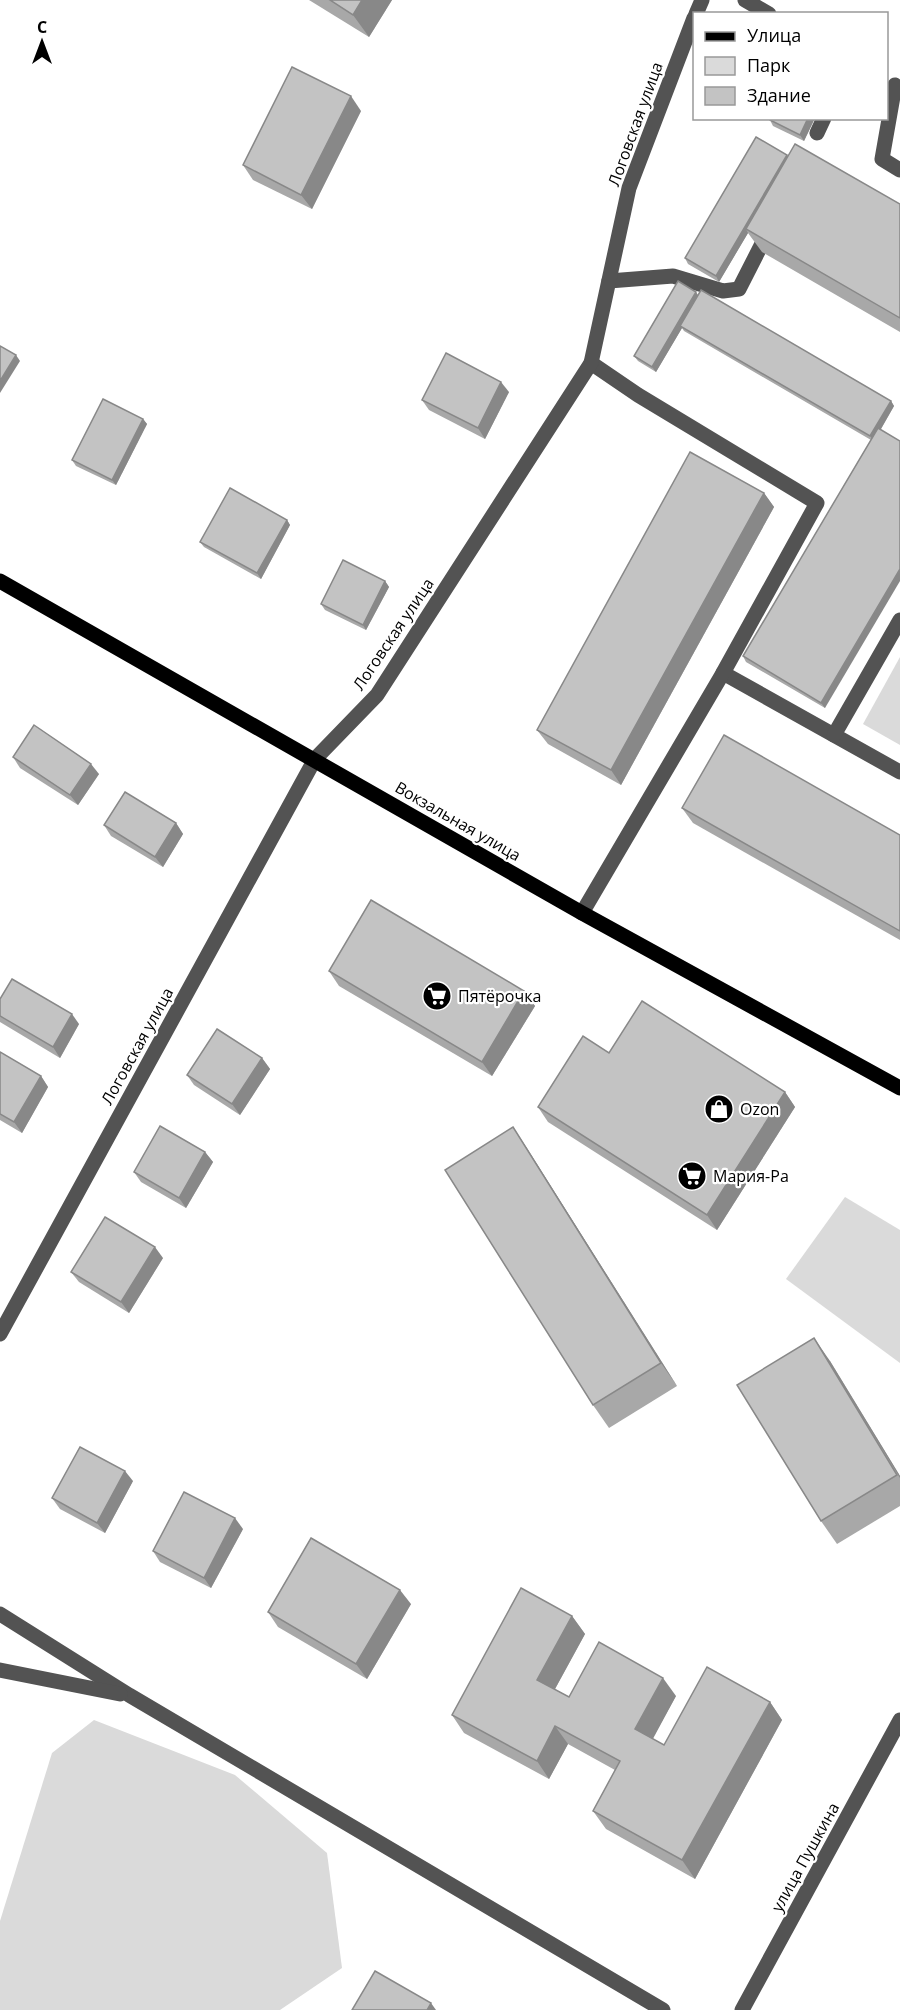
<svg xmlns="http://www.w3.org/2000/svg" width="900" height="2010" font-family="'Open Sans',sans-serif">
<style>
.green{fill:#dadada}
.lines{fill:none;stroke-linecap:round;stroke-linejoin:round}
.minor{stroke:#535353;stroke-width:15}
.major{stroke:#000;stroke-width:15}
.wall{fill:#a8a8a8}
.shaded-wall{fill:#888}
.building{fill:#c3c3c3;stroke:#888;stroke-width:1.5}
.labels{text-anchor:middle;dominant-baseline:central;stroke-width:4.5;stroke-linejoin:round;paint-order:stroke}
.street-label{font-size:16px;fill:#000;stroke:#fff}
.poi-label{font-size:16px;fill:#000;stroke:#fff;text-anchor:start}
</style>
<rect width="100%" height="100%" fill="#fff"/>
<!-- green -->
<g class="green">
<polygon points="900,657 900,745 863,724"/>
<polygon points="845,1197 900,1230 900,1363 786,1279"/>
<polygon points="94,1720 235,1775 327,1853 342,1968 280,2010 0,2010 0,1921 52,1753"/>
</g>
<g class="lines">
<!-- minor -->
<g class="minor">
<polyline points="745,0 769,14"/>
<polyline points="696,14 702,0"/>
<polyline points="895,85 882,159 900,170"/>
<polyline points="817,133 824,118"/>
<polyline points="609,281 673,276 723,291 739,289 769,230"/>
<polyline points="723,673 900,772"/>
<polyline points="834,735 900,620"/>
<polyline points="582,913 723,673 817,503 638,395 591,363"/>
<polyline points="0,1334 315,759 377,695 591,363 629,188 694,18"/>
<polyline points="0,1614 129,1695 663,2010"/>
<polyline points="0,1670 120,1694"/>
<polyline points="742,2010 900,1720"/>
</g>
<!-- major -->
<polyline class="major" points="0,581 582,913 900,1088"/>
</g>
<!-- wall -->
<g class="wall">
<polygon points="309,0 392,0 369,37"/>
<polygon points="361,111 312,209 253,180 243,165"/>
<polygon points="770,118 815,118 804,141 773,126 770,120"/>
<polygon points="787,155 788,156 900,204 900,332 762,252 748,233 719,282 688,264 685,258"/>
<polygon points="698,295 891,401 894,406 881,429 825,708 746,662 743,656 871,440 684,331 682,328 656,372 638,361 634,356"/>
<polygon points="509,392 485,439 429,410 422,400"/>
<polygon points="143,419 147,424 116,485 76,466 72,460"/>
<polygon points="764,493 774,507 621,785 548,744 537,730"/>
<polygon points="287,520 290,525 261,579 204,547 200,542"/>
<polygon points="385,581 389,587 366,630 325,610 321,604"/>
<polygon points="13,757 99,774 78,805 20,768"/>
<polygon points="682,808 900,835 900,940 693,823"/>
<polygon points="176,823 183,834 163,867 111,836 104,825"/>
<polygon points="329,971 524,991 535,1006 492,1076 339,986"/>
<polygon points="0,1016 79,1024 60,1058 0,1022"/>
<polygon points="0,1052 41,1076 48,1087 22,1133 0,1120"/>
<polygon points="609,1053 785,1092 795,1107 717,1230 548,1122 538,1107"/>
<polygon points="262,1058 270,1069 240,1115 194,1085 187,1075"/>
<polygon points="513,1127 528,1150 677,1386 609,1428 593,1405"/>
<polygon points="205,1152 213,1162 186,1208 141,1182 134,1172"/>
<polygon points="163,1258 129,1313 79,1282 71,1272"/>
<polygon points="830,1361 900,1476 900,1506 837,1544 821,1521"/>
<polygon points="133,1481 105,1533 60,1509 52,1498"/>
<polygon points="243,1529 211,1588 160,1562 153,1551"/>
<polygon points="411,1604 367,1679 278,1627 268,1612"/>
<polygon points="572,1616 585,1634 555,1689 569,1697 676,1696 652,1739 664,1745 770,1702 782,1720 695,1879 606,1829 593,1811 615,1770 568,1744 549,1779 464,1733 452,1715"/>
</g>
<!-- shaded-wall -->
<g class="shaded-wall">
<polygon points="362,0 392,0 369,37 353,15"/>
<polygon points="351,96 361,111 312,209 301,195"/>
<polygon points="808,118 815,118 804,141 800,135"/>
<polygon points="787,155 791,160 746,229 748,233 719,282 716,276"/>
<polygon points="696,292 700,298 680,326 682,328 656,372 652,367"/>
<polygon points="16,355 20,361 0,393 0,381"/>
<polygon points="501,382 509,392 485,439 478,428"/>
<polygon points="891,401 894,406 874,441 870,436"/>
<polygon points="143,419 147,424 116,485 112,480"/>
<polygon points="764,493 774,507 621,785 611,770"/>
<polygon points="287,520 290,525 261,579 257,573"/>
<polygon points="900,569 900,581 825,708 821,703"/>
<polygon points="385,581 389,587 366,630 363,625"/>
<polygon points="91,764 99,774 78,805 70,795"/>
<polygon points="176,823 183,834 163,867 155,857"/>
<polygon points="524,991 535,1006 492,1076 482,1062"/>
<polygon points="72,1014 79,1024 60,1058 53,1047"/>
<polygon points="262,1058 270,1069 240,1115 232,1104"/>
<polygon points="41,1076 48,1087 22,1133 14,1122"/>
<polygon points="785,1092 795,1107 717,1230 707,1215"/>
<polygon points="513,1127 528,1150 677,1386 661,1363"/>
<polygon points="205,1152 213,1162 186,1208 179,1198"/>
<polygon points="155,1247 163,1258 129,1313 121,1302"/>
<polygon points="814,1338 830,1361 900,1476 900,1478"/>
<polygon points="125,1471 133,1481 105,1533 97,1523"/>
<polygon points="235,1518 243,1529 211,1588 204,1578"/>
<polygon points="400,1590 411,1604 367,1679 356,1664"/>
<polygon points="572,1616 585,1634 550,1698 537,1680"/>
<polygon points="663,1678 676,1696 648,1748 635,1729"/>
<polygon points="770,1702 782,1720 695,1879 682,1860"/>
<polygon points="555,1726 568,1744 549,1779 537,1761"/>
<polygon points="431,2003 436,2010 427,2010"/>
</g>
<!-- building -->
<g class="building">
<polygon points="330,0 362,0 353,15"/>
<polygon points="292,67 351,96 301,195 243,165"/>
<polygon points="770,118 808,118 800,135 770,120"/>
<polygon points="756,137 787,155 716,276 685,258"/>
<polygon points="795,144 900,204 900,318 746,229"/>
<polygon points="678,281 696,292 652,367 634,356"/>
<polygon points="701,290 891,401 870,436 680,326"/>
<polygon points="0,346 16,355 0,381"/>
<polygon points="446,353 501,382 478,428 422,400"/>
<polygon points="103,399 143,419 112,480 72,460"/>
<polygon points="878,428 900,441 900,569 821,703 743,656"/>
<polygon points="690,452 764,493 611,770 537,730"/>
<polygon points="230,488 287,520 257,573 200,542"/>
<polygon points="343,560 385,581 363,625 321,604"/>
<polygon points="34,725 91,764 70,795 13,757"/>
<polygon points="724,735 900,835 900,931 682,808"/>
<polygon points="125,792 176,823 155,857 104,825"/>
<polygon points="371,900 524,991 482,1062 329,971"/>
<polygon points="12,979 72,1014 53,1047 0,1016 0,999"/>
<polygon points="642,1001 785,1092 707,1215 538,1107 583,1036 609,1053"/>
<polygon points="217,1029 262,1058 232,1104 187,1075"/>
<polygon points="0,1052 41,1076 14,1122 0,1114"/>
<polygon points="160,1126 205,1152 179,1198 134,1172"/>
<polygon points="513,1127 661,1363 593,1405 445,1170"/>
<polygon points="105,1217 155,1247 121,1302 71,1272"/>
<polygon points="814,1338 897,1475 821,1521 737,1385"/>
<polygon points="80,1447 125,1471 97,1523 52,1498"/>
<polygon points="184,1492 235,1518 204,1578 153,1551"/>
<polygon points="311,1538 400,1590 356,1664 268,1612"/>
<polygon points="521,1588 572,1616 537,1680 569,1697 599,1642 663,1678 635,1729 664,1745 707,1667 770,1702 682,1860 593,1811 620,1761 555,1726 537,1761 452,1715"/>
<polygon points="375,1971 431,2003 427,2010 352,2010"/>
</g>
<!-- icons -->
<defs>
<g id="supermarket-disc" transform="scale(1.5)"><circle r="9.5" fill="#000" stroke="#fff"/><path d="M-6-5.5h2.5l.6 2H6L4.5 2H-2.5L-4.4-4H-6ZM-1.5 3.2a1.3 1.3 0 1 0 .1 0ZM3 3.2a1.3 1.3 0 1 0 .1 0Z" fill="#fff"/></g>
<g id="shop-disc" transform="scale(1.5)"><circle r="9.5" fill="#000" stroke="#fff"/><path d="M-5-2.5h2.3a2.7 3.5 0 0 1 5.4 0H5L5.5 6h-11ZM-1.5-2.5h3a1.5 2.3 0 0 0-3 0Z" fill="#fff"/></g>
</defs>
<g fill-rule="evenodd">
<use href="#supermarket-disc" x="437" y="996"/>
<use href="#shop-disc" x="719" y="1109"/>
<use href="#supermarket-disc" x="692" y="1176"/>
</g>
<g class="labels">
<!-- street labels -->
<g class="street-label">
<text transform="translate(635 124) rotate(-70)">Логовская улица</text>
<text transform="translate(393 634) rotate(-56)">Логовская улица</text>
<text transform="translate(458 821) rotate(30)">Вокзальная улица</text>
<text transform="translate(137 1046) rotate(-61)">Логовская улица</text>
<text transform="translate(805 1857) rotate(-61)">улица Пушкина</text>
</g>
<!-- poi labels -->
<g class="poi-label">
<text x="458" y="996">Пятёрочка</text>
<text x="740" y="1109">Ozon</text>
<text x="713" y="1176">Мария-Ра</text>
</g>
</g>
<!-- legend -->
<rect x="693" y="12" width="195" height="108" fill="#ffffff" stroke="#999999" stroke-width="1.5"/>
<rect x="705" y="32" width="30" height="9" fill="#000000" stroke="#999999" stroke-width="1.5"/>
<text x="747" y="42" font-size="18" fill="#000000">Улица</text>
<rect x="705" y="57" width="30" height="18" fill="#dadada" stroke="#999999" stroke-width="1.5"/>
<text x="747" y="72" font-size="18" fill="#000000">Парк</text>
<rect x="705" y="87" width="30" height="18" fill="#c3c3c3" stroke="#999999" stroke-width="1.5"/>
<text x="747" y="102" font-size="18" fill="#000000">Здание</text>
<!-- north arrow -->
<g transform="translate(42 42)" stroke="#ffffff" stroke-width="4.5" paint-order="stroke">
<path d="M0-4.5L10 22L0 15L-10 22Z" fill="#000000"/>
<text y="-9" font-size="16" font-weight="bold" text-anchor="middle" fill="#000000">С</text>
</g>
</svg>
